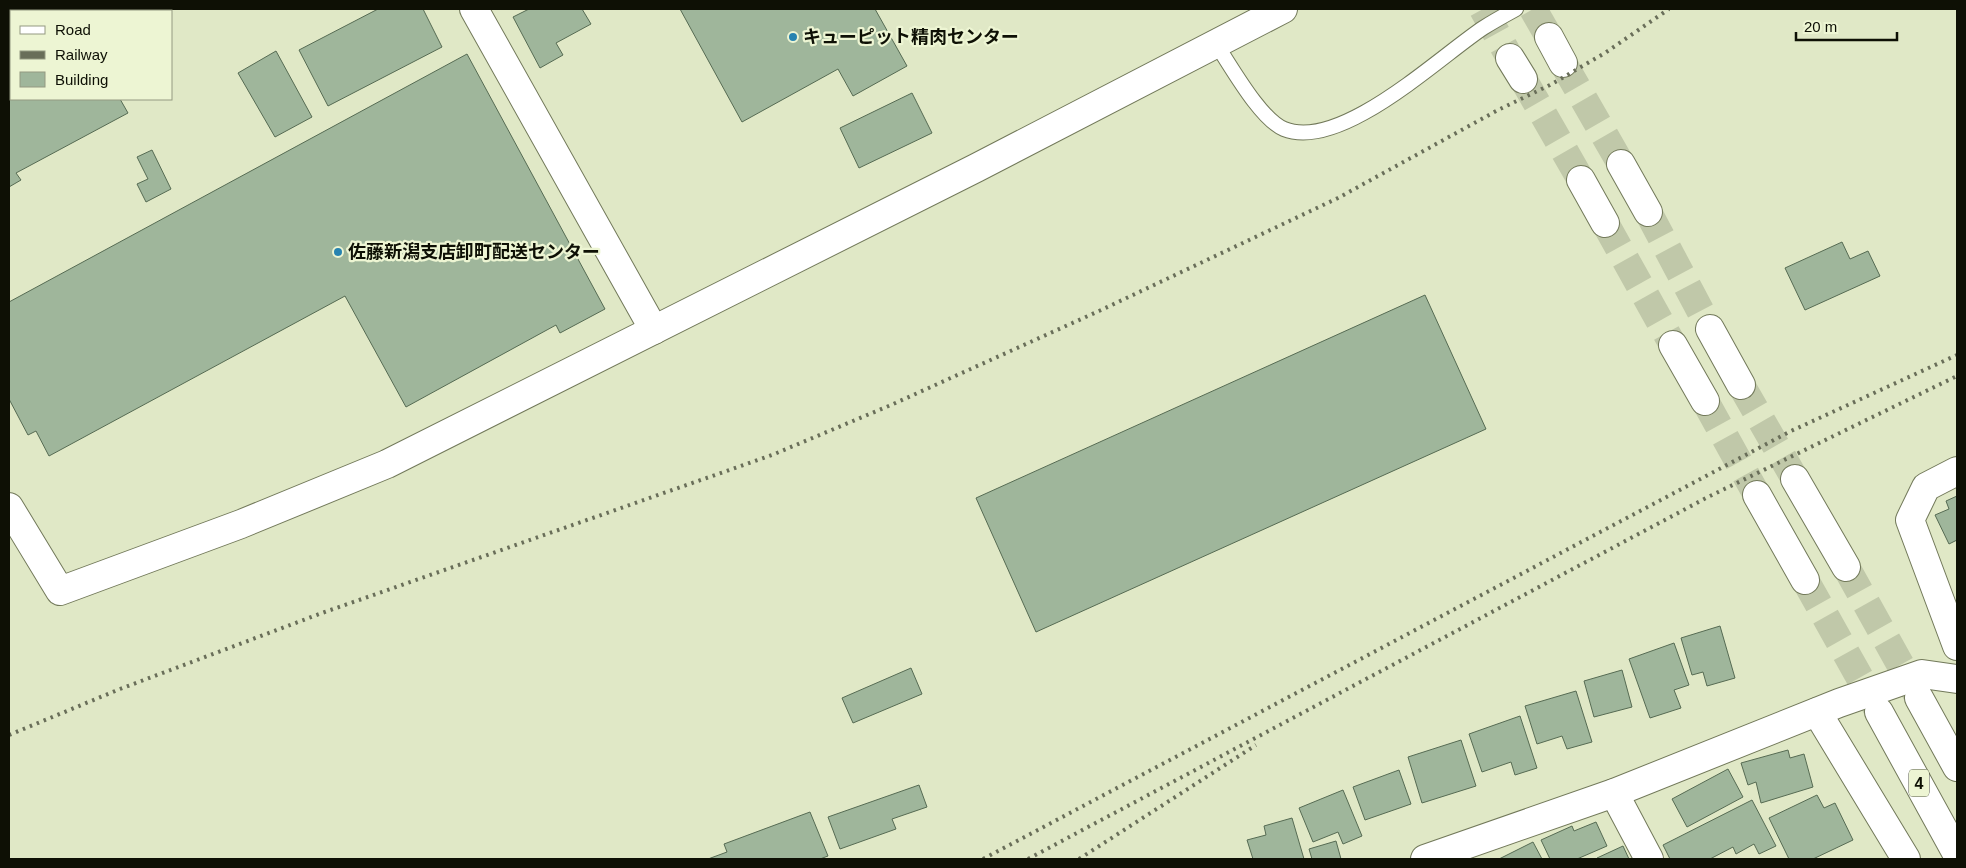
<svg xmlns="http://www.w3.org/2000/svg" width="1966" height="868" font-family="Arial,'Noto Sans JP',sans-serif">
<style>
.building{fill:#9fb69b;stroke:#566b53}
.lines{fill:none;stroke-linecap:round;stroke-linejoin:round}
.primary-tunnel{stroke:#c0c8a9;stroke-width:28;stroke-dasharray:28 14;stroke-linecap:butt}
.lane-casing{stroke:#72795a;stroke-width:16}
.street-casing{stroke:#72795a;stroke-width:30}
.secondary-casing{stroke:#72795a;stroke-width:30}
.primary-casing{stroke:#72795a;stroke-width:30}
.lane{stroke:#fff;stroke-width:14}
.street{stroke:#fff;stroke-width:28}
.secondary{stroke:#fff;stroke-width:28}
.primary{stroke:#fff;stroke-width:28}
.rail{stroke:#696e59;stroke-width:4;stroke-dasharray:2.5 5;stroke-linecap:butt}
.poi-dot{fill:#2783b0;stroke:#edf5d3;stroke-width:2}
.labels{text-anchor:middle;dominant-baseline:central;stroke-width:4.5;stroke-linejoin:round;paint-order:stroke}
.shield{fill:#edf5d3;stroke:#515543;stroke-width:1}
.shield-label{font-size:16px;font-weight:bold;fill:#0e1005}
.poi-label{font-size:18px;font-weight:bold;fill:#0e1005;stroke:#edf5d3;text-anchor:start}
</style>
<rect width="100%" height="100%" fill="#e0e8c6"/>
<!-- building -->
<g class="building">
<polygon points="9,9 72,9 73,11 11,11 11,99 120,99 128,113 16,173 21,180 9,187"/>
<polygon points="378,9 423,9 442,47 328,106 299,50"/>
<polygon points="529,9 582,9 591,24 556,43 563,55 540,68 513,17"/>
<polygon points="680,9 875,9 907,66 853,96 838,69 742,122"/>
<polygon points="276,51 312,117 275,137 238,73"/>
<polygon points="467,54 605,309 560,333 556,325 406,407 345,296 49,456 36,431 28,435 9,399 9,302"/>
<polygon points="912,93 932,133 859,168 840,128"/>
<polygon points="152,150 171,189 146,202 137,184 148,179 137,157"/>
<polygon points="1842,242 1850,259 1868,251 1880,276 1805,310 1785,268"/>
<polygon points="1425,295 1486,429 1036,632 976,498"/>
<polygon points="1957,496 1957,540 1949,544 1935,515 1949,509 1946,501"/>
<polygon points="1720,626 1735,678 1707,686 1703,672 1692,675 1681,638"/>
<polygon points="1674,643 1689,685 1674,690 1681,708 1650,718 1629,659"/>
<polygon points="911,668 922,694 853,723 842,698"/>
<polygon points="1622,670 1632,707 1594,717 1584,681"/>
<polygon points="1576,691 1592,742 1567,749 1562,736 1537,744 1525,706"/>
<polygon points="1520,716 1537,768 1515,775 1511,762 1482,772 1469,734"/>
<polygon points="1461,740 1476,786 1422,803 1408,757"/>
<polygon points="1788,750 1790,758 1804,754 1813,787 1761,803 1756,782 1748,785 1741,763"/>
<polygon points="1728,769 1743,797 1687,827 1672,799"/>
<polygon points="1399,770 1411,804 1365,820 1353,787"/>
<polygon points="919,785 927,807 892,819 896,829 840,849 828,817"/>
<polygon points="1343,790 1362,836 1343,844 1338,832 1313,842 1299,808"/>
<polygon points="1817,795 1824,808 1835,803 1853,840 1813,859 1789,859 1769,818"/>
<polygon points="1752,800 1776,846 1759,854 1754,844 1736,854 1733,847 1710,859 1670,859 1663,845"/>
<polygon points="810,812 828,856 820,859 708,859 727,852 724,844"/>
<polygon points="1292,818 1304,859 1253,859 1247,840 1266,835 1264,826"/>
<polygon points="1596,822 1607,846 1577,859 1550,859 1541,840 1572,826 1574,831"/>
<polygon points="1336,841 1341,859 1312,859 1309,849"/>
<polygon points="1533,842 1542,859 1499,859"/>
<polygon points="1623,846 1629,859 1597,859 1597,858"/>
</g>
<g class="lines">
<!-- primary-tunnel -->
<g class="primary-tunnel">
<polyline points="1483,9 1510,58"/>
<polyline points="1533,9 1549,37"/>
<polyline points="1563,63 1621,164"/>
<polyline points="1523,79 1581,180"/>
<polyline points="1648,212 1710,329"/>
<polyline points="1605,223 1673,345"/>
<polyline points="1741,385 1795,479"/>
<polyline points="1705,401 1757,495"/>
<polyline points="1846,567 1919,698"/>
<polyline points="1805,580 1879,712"/>
</g>
<!-- lane casing -->
<g class="lane-casing">
<path id="lane" d="M 1216,44 C 1231,66 1260,119 1284,129 C 1340,152 1438,58 1483,28 C 1494,21 1505,15 1516,9"/>
</g>
<!-- street casing -->
<g class="street-casing">
<g id="street">
<polyline points="474,9 654,330"/>
<polyline points="1957,471 1926,487 1910,520 1957,646"/>
<polyline points="1817,712 1906,859"/>
<polyline points="1614,793 1649,859"/>
<polyline points="1425,859 1614,793 1839,703 1922,674 1957,679"/>
</g>
</g>
<!-- secondary casing -->
<g class="secondary-casing">
<polyline id="secondary" points="9,507 60,591 241,524 387,464 976,168 1283,9"/>
</g>
<!-- primary casing -->
<g class="primary-casing">
<g id="primary">
<polyline points="1549,37 1563,63"/>
<polyline points="1510,58 1523,79"/>
<polyline points="1621,164 1648,212"/>
<polyline points="1581,180 1605,223"/>
<polyline points="1710,329 1741,385"/>
<polyline points="1673,345 1705,401"/>
<polyline points="1795,479 1846,567"/>
<polyline points="1757,495 1805,580"/>
<polyline points="1919,698 1957,767"/>
<polyline points="1879,712 1957,854"/>
</g>
</g>
<!-- lane -->
<use href="#lane" class="lane"/>
<!-- street -->
<use href="#street" class="street"/>
<!-- secondary -->
<use href="#secondary" class="secondary"/>
<!-- primary -->
<use href="#primary" class="primary"/>
<!-- rail -->
<g class="rail">
<polyline points="9,735 120,689 322,613 772,455 891,405 1099,311 1338,198 1498,110 1550,85 1605,53 1669,9"/>
<polyline points="983,859 1791,431 1957,355"/>
<polyline points="1028,859 1708,497 1957,376"/>
<polyline points="1079,859 1256,745"/>
</g>
</g>
<!-- markers -->
<g class="poi-dot">
<circle cx="793" cy="37" r="5"/>
<circle cx="338" cy="252" r="5"/>
</g>
<g class="labels">
<!-- shield labels -->
<rect class="shield" x="1909" y="769.5" width="20" height="27" rx="4"/>
<g class="shield-label">
<text x="1919" y="783">4</text>
</g>
<!-- poi labels -->
<g class="poi-label">
<text x="803" y="37">キューピット精肉センター</text>
<text x="348" y="252">佐藤新潟支店卸町配送センター</text>
</g>
</g>
<!-- border -->
<rect width="1966" height="868" fill="none" stroke="#0e1005" stroke-width="20"/>
<!-- legend -->
<rect x="10" y="10" width="162" height="90" fill="#edf5d3" stroke="#949981"/>
<rect x="20" y="26" width="25" height="8" fill="#ffffff" stroke="#949981"/>
<text x="55" y="35" font-size="15" fill="#0e1005">Road</text>
<rect x="20" y="51" width="25" height="8" fill="#696e59" stroke="#949981"/>
<text x="55" y="60" font-size="15" fill="#0e1005">Railway</text>
<rect x="20" y="72" width="25" height="15" fill="#9fb69b" stroke="#949981"/>
<text x="55" y="85" font-size="15" fill="#0e1005">Building</text>
<!-- scale -->
<path d="M1796 32v8h101v-8" fill="none" stroke="#0e1005" stroke-width="2.5"/>
<text x="1804" y="32" font-size="15" fill="#0e1005" stroke="#edf5d3" stroke-width="4" paint-order="stroke">20 m</text>
</svg>
